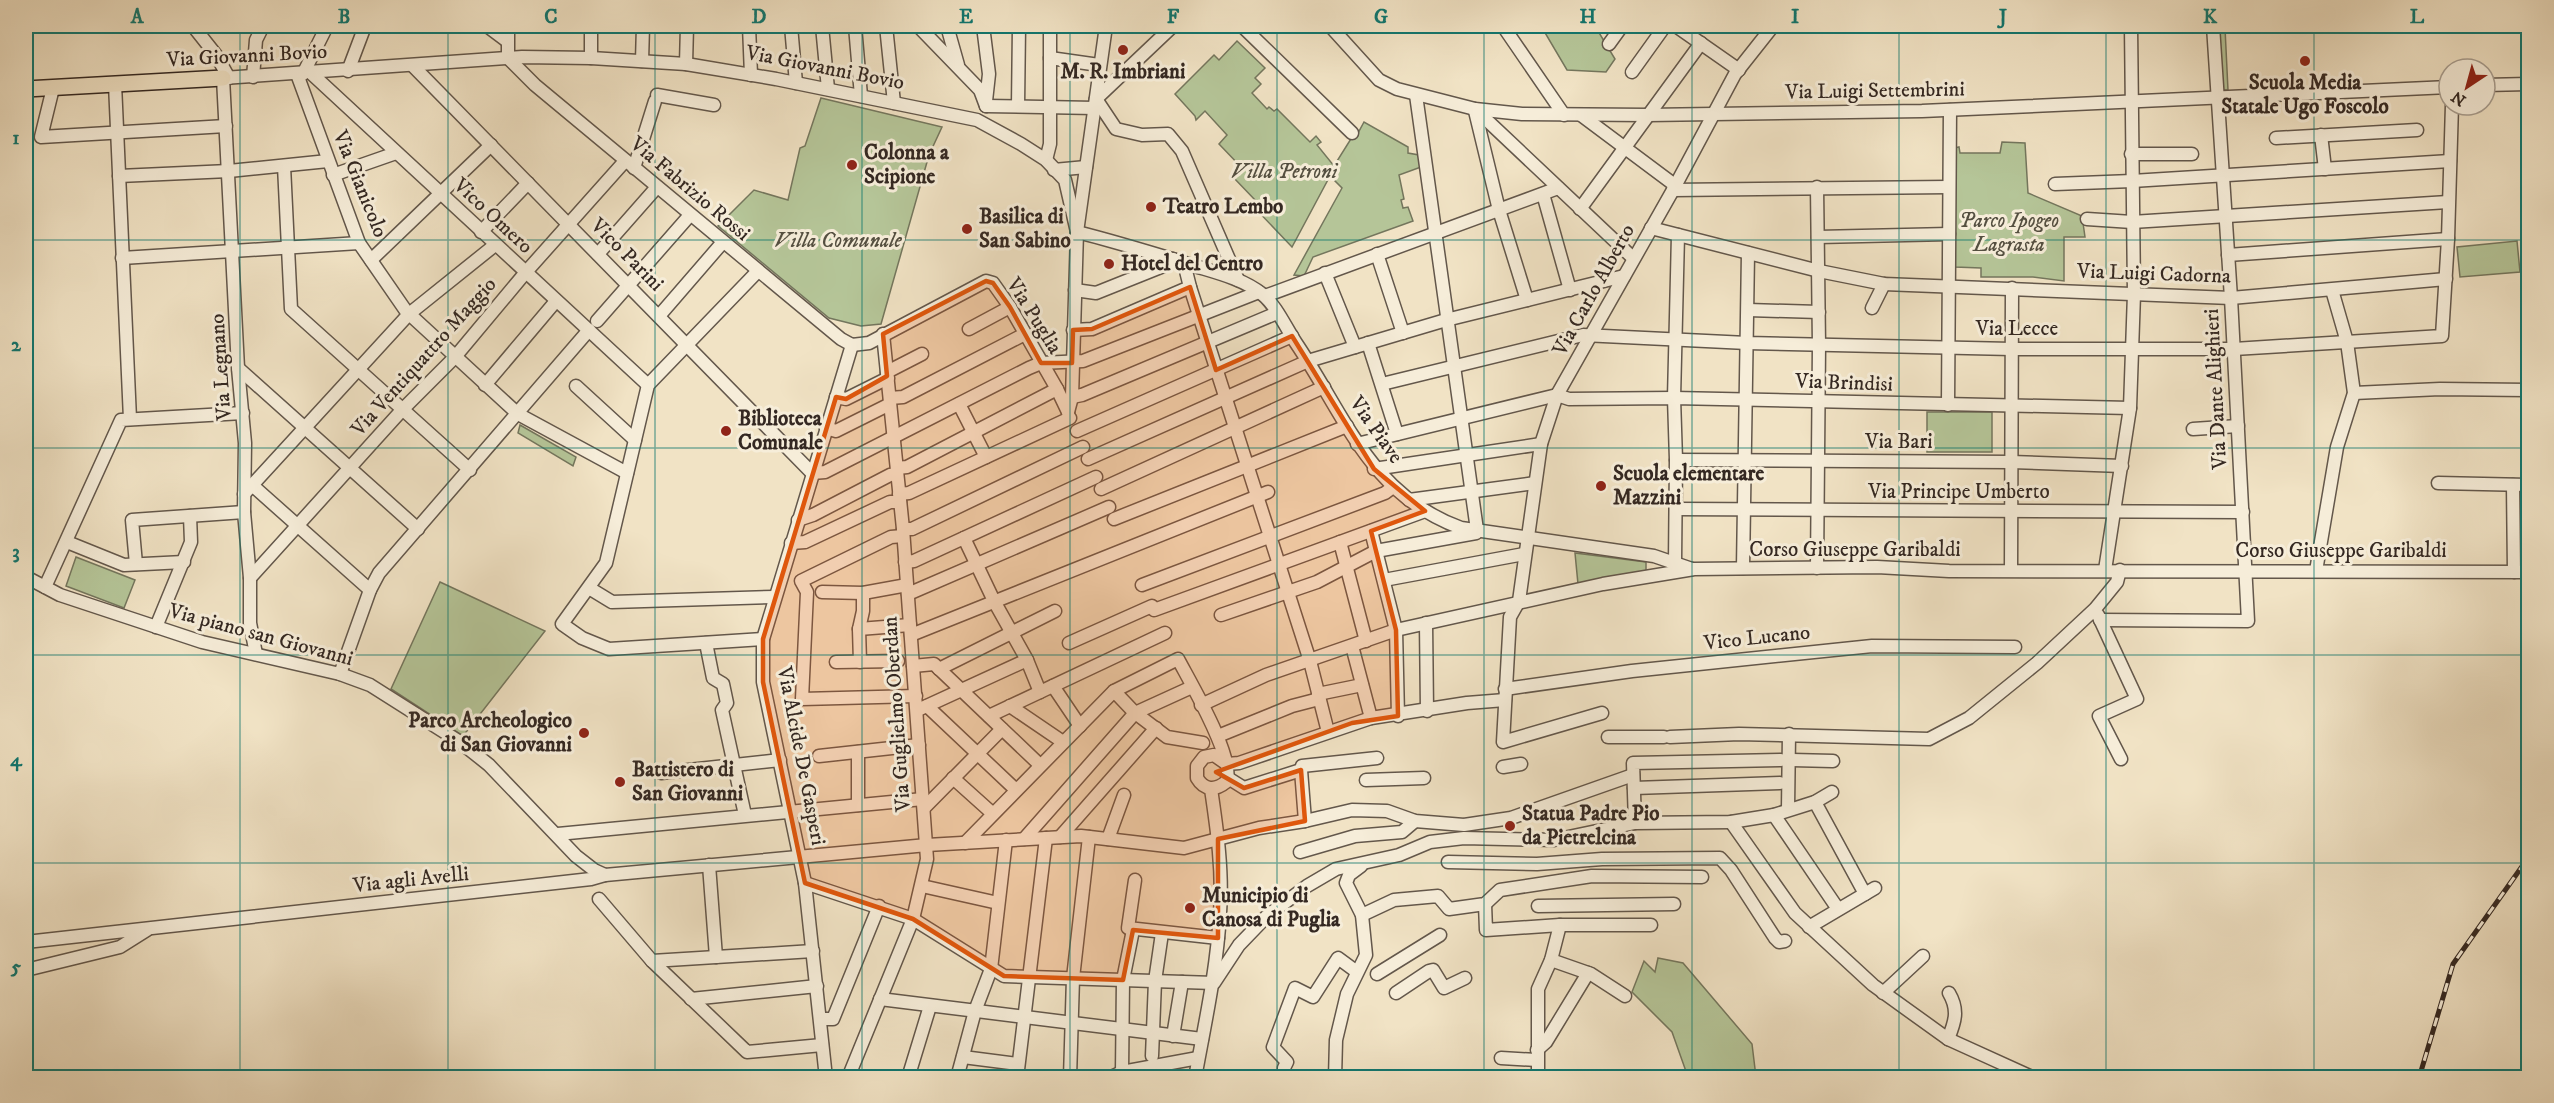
<svg xmlns="http://www.w3.org/2000/svg" width="2554" height="1103" font-family="'IM FELL DW Pica',serif">
<style>
.green{fill:#b5c598;stroke:#74765d;stroke-width:1.5}
.lines{fill:none;stroke-linecap:round;stroke-linejoin:round}
.minor-casing{stroke:#63574b;stroke-width:15}
.major-casing{stroke:#342822;stroke-width:18}
.minor{stroke:#f6edd9;stroke-width:12}
.major{stroke:#f1e3c5;stroke-width:15}
.rail-casing{stroke:#342822;stroke-width:5}
.rail{stroke:#f6edd9;stroke-width:3;stroke-dasharray:9;stroke-linecap:butt}
.marked{fill:#df570d;fill-opacity:0.2;stroke:#df570d;stroke-width:4.5;stroke-linejoin:round}
.grid{fill:none;stroke:#0f766e;stroke-width:1.5;stroke-opacity:0.55}
.poi-dot{fill:#8f2418;stroke:#f6edd9;stroke-width:2}
.labels{text-anchor:middle;dominant-baseline:central;stroke-width:6;stroke-linejoin:round;paint-order:stroke}
.street-label{font-size:21px;fill:#342822;stroke:#f6edd9}
.poi-label{font-size:21px;font-weight:bold;fill:#342822;stroke:#f6edd9;text-anchor:start}
.park-label{font-size:21px;font-style:italic;fill:#544f40;stroke:#f6edd9}
.neatline{fill:none;stroke:#0f766e;stroke-width:2}
.grid-label{font-size:20px;text-anchor:middle;font-weight:bold;fill:#0f766e}
</style>
<rect width="100%" height="100%" fill="#f1e3c5"/>
<filter id="stains"><feTurbulence type="fractalNoise" baseFrequency=".00333" numOctaves="4"/><feColorMatrix values="0 0 0 0 .2 0 0 0 0 .09 0 0 0 0 .02 0 0 0 .5 -.17"/></filter>
<radialGradient id="worn" r=".72"><stop offset=".6" stop-color="#630" stop-opacity="0"/><stop offset="1" stop-color="#630" stop-opacity=".3"/></radialGradient>
<!-- green -->
<g class="green">
<polygon points="1541,26 1595,26 1615,59 1606,72 1567,70"/>
<polygon points="2218,26 2246,26 2225,28 2228,90 2221,90"/>
<polygon points="1237,41 1265,68 1255,78 1261,84 1252,93 1267,109 1269,107 1274,111 1277,109 1310,142 1316,136 1321,142 1317,145 1334,166 1354,134 1358,133 1364,122 1408,147 1408,153 1419,155 1421,167 1399,175 1404,199 1401,200 1403,208 1408,207 1413,221 1313,257 1304,276 1294,275 1342,188 1330,176 1292,247 1252,205 1256,201 1233,177 1242,168 1219,144 1227,135 1205,111 1196,120 1195,116 1175,94 1214,55 1219,60"/>
<polygon points="821,98 942,127 929,155 881,324 861,326 829,318 718,226 754,190 788,200 800,148 805,146"/>
<polygon points="2002,142 2025,143 2028,193 2082,216 2085,237 2064,237 2064,281 2033,277 1981,277 1981,268 1955,267 1954,148 1959,147 1960,153 2000,153"/>
<polygon points="2517,241 2520,272 2460,277 2457,247"/>
<rect x="1927" y="412" width="65" height="40"/>
<polygon points="520,425 576,457 573,466 518,433"/>
<polygon points="1575,553 1646,562 1646,572 1578,584"/>
<polygon points="76,557 135,580 124,608 66,586"/>
<polygon points="440,582 545,631 463,736 391,689"/>
<polygon points="1658,958 1683,963 1752,1044 1756,1077 1688,1077 1672,1032 1632,992 1644,961 1655,972"/>
</g>
<g class="lines">
<!-- minor casing -->
<g class="minor-casing">
<g id="minor">
<polyline points="193,26 216,55 229,78"/>
<polyline points="487,26 507,41"/>
<polyline points="591,26 591,58"/>
<polyline points="749,26 751,75"/>
<polyline points="791,26 796,83"/>
<polyline points="822,26 828,89"/>
<polyline points="855,26 861,96"/>
<polyline points="886,26 894,103"/>
<polyline points="918,26 980,90 986,106"/>
<polyline points="947,26 958,65"/>
<polyline points="983,26 989,74 986,101"/>
<polyline points="1242,26 1352,133"/>
<polyline points="1330,26 1379,80 1397,89 1475,109 1522,114 1648,115 1922,111 2449,87"/>
<polyline points="1503,26 1564,115"/>
<polyline points="1676,26 1739,70"/>
<polyline points="1609,44 1622,26"/>
<polyline points="508,58 535,85 841,339 852,345"/>
<polyline points="508,58 508,26"/>
<polyline points="1050,58 1099,65"/>
<polyline points="642,61 643,26"/>
<polyline points="686,64 687,26"/>
<polyline points="413,66 812,473 825,472 1029,368 1041,363 1083,361 1259,292"/>
<polyline points="348,71 365,26"/>
<polyline points="1632,72 1665,26"/>
<polyline points="297,74 359,243 406,311 518,414 627,473"/>
<polyline points="303,74 327,26"/>
<polyline points="312,74 648,385"/>
<polyline points="253,77 256,40 263,26"/>
<polyline points="115,84 130,419"/>
<polyline points="2485,85 2528,84"/>
<polyline points="53,88 41,137 226,126"/>
<polyline points="657,95 714,105"/>
<polyline points="1096,99 1116,129 1142,135 1168,134 1182,151 1238,280"/>
<polyline points="1096,99 1173,26"/>
<polyline points="986,106 1095,108"/>
<polyline points="1018,106 1019,26"/>
<polyline points="1475,109 1633,258"/>
<polyline points="1475,111 1499,210 1527,300"/>
<polyline points="1581,115 1676,186"/>
<polyline points="2321,135 2325,169"/>
<polyline points="2276,138 2417,130"/>
<polyline points="2131,154 2192,154"/>
<polyline points="1046,160 1050,144 1050,26"/>
<polyline points="284,166 291,309 470,470"/>
<polyline points="634,168 655,101"/>
<polyline points="1054,170 1086,167"/>
<polyline points="333,175 396,153"/>
<polyline points="119,176 229,171 328,161"/>
<polyline points="2055,184 2132,181 2450,161"/>
<polyline points="1673,190 1949,187"/>
<polyline points="1543,194 1570,290"/>
<polyline points="1580,209 1701,43"/>
<polyline points="2087,219 2132,222 2448,202"/>
<polyline points="1651,228 1819,271 1884,284 2231,298 2446,279"/>
<polyline points="481,232 528,183"/>
<path d="M 1077,232 C 1117,242 1156,254 1195,266 C 1218,273 1243,279 1262,294 C 1276,305 1286,328 1296,343 C 1346,417 1370,495 1461,528 L 1654,556 L 1692,569"/>
<polyline points="1818,237 1949,234"/>
<polyline points="598,254 657,187"/>
<polyline points="1377,254 1403,333"/>
<polyline points="2228,255 2448,239"/>
<polyline points="122,258 359,243"/>
<polyline points="371,260 491,145"/>
<polyline points="758,271 648,385 606,563 562,624 582,638 609,649 763,639"/>
<polyline points="1325,273 1355,347"/>
<polyline points="1190,287 1310,661 1328,732"/>
<polyline points="1075,290 1096,293 1166,265 1173,259"/>
<polyline points="1265,296 1558,188"/>
<polyline points="1872,308 1884,284"/>
<polyline points="1748,310 1819,312"/>
<polyline points="659,316 723,242"/>
<polyline points="597,321 690,215"/>
<polyline points="969,329 1010,307"/>
<polyline points="1073,330 1092,329 1190,287 1184,263"/>
<polyline points="1368,343 1397,434"/>
<polyline points="852,345 869,343 986,281 993,283 1010,307 1057,389 1068,412"/>
<polyline points="238,368 418,529"/>
<polyline points="887,372 922,354"/>
<polyline points="1382,384 1583,335 1747,343 2012,349 2234,349 2442,336 2448,239 2452,105"/>
<polyline points="485,385 556,301"/>
<polyline points="576,386 635,440"/>
<polyline points="2354,393 2440,389 2528,390"/>
<polyline points="836,397 846,399 888,378"/>
<polyline points="1072,397 1082,395 1277,313"/>
<polyline points="890,398 903,397 1025,334"/>
<polyline points="959,404 986,457"/>
<polyline points="1948,405 1950,110"/>
<polyline points="1068,412 1072,397 1077,232 1106,26"/>
<polyline points="826,428 836,431 890,404"/>
<polyline points="2193,429 2238,426"/>
<polyline points="1077,431 1292,336"/>
<polyline points="1357,444 1557,395 1569,399 1674,398 2130,408"/>
<polyline points="1088,459 1308,361 1446,320 1624,276"/>
<polyline points="1676,460 2011,462 2122,466"/>
<polyline points="897,468 907,467 1057,389"/>
<polyline points="1374,469 1541,444"/>
<polyline points="2438,483 2528,485"/>
<polyline points="252,485 370,590"/>
<polyline points="2513,485 2514,572"/>
<polyline points="1101,489 1324,387"/>
<polyline points="244,494 409,314 495,245"/>
<polyline points="899,494 909,493 1070,418"/>
<polyline points="1409,500 1535,483"/>
<polyline points="1676,509 2243,512"/>
<polyline points="1114,519 1347,426"/>
<polyline points="798,520 813,515 890,475 897,474"/>
<polyline points="903,529 912,529 1083,447"/>
<polyline points="1371,531 1396,630 1398,716"/>
<polyline points="903,536 891,537 801,581 807,592 802,699 916,696"/>
<polyline points="964,538 994,601 1027,660 1040,692"/>
<polyline points="67,542 124,565 184,562"/>
<polyline points="1340,542 1366,641"/>
<polyline points="791,543 805,542 890,502 900,502"/>
<polyline points="905,562 914,561 1096,477"/>
<polyline points="1675,563 1676,460 1674,398 1678,235"/>
<polyline points="136,564 132,520 244,512"/>
<polyline points="1743,568 1748,253"/>
<polyline points="1817,568 1819,345 1817,187"/>
<polyline points="2011,570 2012,288"/>
<polyline points="2105,570 2130,408 2134,294 2131,26"/>
<polyline points="2316,571 2337,447 2354,393 2347,342 2332,290"/>
<polyline points="26,577 60,595 202,642 340,674 370,685 460,742 489,765 576,856 594,870 605,875"/>
<polyline points="250,578 402,410 455,357 526,272 625,161"/>
<polyline points="1384,580 1524,554"/>
<polyline points="1142,585 1385,493 1393,487"/>
<polyline points="45,587 121,420 243,413"/>
<polyline points="589,588 612,602 774,597"/>
<polyline points="822,592 863,593 907,585"/>
<polyline points="908,594 1109,507"/>
<polyline points="1154,610 1425,511"/>
<polyline points="1221,615 1317,582 1376,551 1476,533 1477,530 1416,95"/>
<polyline points="2098,615 2137,699 2099,716 2121,759"/>
<polyline points="2100,620 2248,621 2231,298 2213,26"/>
<polyline points="1426,623 1427,711"/>
<polyline points="156,627 191,542 190,516"/>
<polyline points="859,629 910,625"/>
<polyline points="911,635 1268,492"/>
<polyline points="706,643 713,678 723,684 727,703 722,710 745,815"/>
<polyline points="1069,643 1152,606"/>
<polyline points="1352,646 1371,718"/>
<polyline points="256,654 250,623 250,578 244,512 245,443 238,368 223,78 522,57 591,58 686,64 776,79 977,120 1021,144 1046,160 1065,180 1077,232"/>
<polyline points="836,662 898,661"/>
<polyline points="860,662 859,629 863,611 863,593"/>
<polyline points="913,666 934,664 1040,765"/>
<polyline points="939,669 1055,611"/>
<polyline points="340,674 370,590 379,573 589,330"/>
<polyline points="1053,686 1080,726"/>
<polyline points="1505,689 1632,671 1872,646 2015,647"/>
<polyline points="1114,691 1134,712 1167,737 1203,743"/>
<polyline points="1318,694 1362,685"/>
<polyline points="1201,705 1266,675 1396,630 1603,584 1694,569 1877,567 1949,571 2528,572"/>
<polyline points="927,706 1016,790"/>
<polyline points="1010,706 1063,742"/>
<polyline points="920,709 1027,660"/>
<polyline points="1602,713 1503,742 1510,617 1519,601 1541,444 1557,395 1673,190 1735,74 1773,26"/>
<polyline points="989,716 1165,633"/>
<polyline points="1218,736 1292,706 1319,699"/>
<polyline points="1608,737 1664,737"/>
<polyline points="1670,737 1739,734 1929,739 1969,718 2037,663 2095,609 2117,582 2120,570"/>
<polyline points="858,752 858,805"/>
<polyline points="819,756 919,745"/>
<polyline points="1792,760 1833,761"/>
<polyline points="1227,764 1239,763 1371,718 1467,703 1505,700"/>
<polyline points="1503,767 1521,764"/>
<polyline points="1301,770 1302,766 1377,758"/>
<polyline points="661,773 780,760"/>
<polyline points="953,778 992,813"/>
<polyline points="1228,778 1244,788 1301,770 1305,821"/>
<polyline points="1366,780 1424,778"/>
<polyline points="1634,788 1780,783"/>
<polyline points="1815,802 1865,894"/>
<polyline points="924,808 1002,729"/>
<polyline points="1788,809 1789,734"/>
<polyline points="1774,815 1838,909"/>
<polyline points="1731,822 1795,913 1873,985 1948,1039 2034,1078"/>
<polyline points="1635,823 1633,763 1781,760"/>
<polyline points="558,834 923,799"/>
<polyline points="1060,837 1156,728"/>
<polyline points="1024,839 1135,713 1192,687"/>
<polyline points="1108,839 1124,795"/>
<path d="M 965,843 L 1114,691 L 1178,659 C 1190,682 1237,761 1226,782 C 1215,791 1204,790 1197,778 L 1197,766 L 1204,757 L 1214,755 L 1227,764"/>
<polyline points="1300,852 1355,836 1402,832 1415,821"/>
<polyline points="1448,862 1537,864 1602,859 1720,858 1731,870 1775,938 1779,942 1785,941"/>
<polyline points="709,865 716,957"/>
<polyline points="1135,880 1128,928 1218,938"/>
<polyline points="805,883 913,919 1004,976 1214,983 1239,945 1267,916 1307,886 1336,869 1399,855 1430,842 1464,838 1554,840 1635,823 1731,822 1774,815 1815,802 1832,792"/>
<polyline points="922,886 998,903"/>
<polyline points="599,899 652,961 747,1052 822,1045"/>
<polyline points="1485,904 1486,930 1560,925 1651,925"/>
<polyline points="1538,906 1674,904"/>
<polyline points="1362,915 1394,900 1438,896 1449,909 1485,904 1500,890 1592,876 1702,877"/>
<polyline points="1809,927 1875,888"/>
<polyline points="26,942 591,879 605,875 927,845 1081,836 1184,848 1259,828 1305,821 1352,810 1387,811 1415,821 1464,825 1511,818 1633,775"/>
<polyline points="1551,960 1591,974 1625,996"/>
<polyline points="652,961 813,951"/>
<polyline points="26,970 120,947 147,930"/>
<polyline points="1377,974 1440,935"/>
<polyline points="1396,993 1429,971 1433,970 1444,988 1465,978"/>
<polyline points="1883,993 1923,956"/>
<polyline points="691,999 817,986"/>
<polyline points="880,999 1202,1039"/>
<polyline points="821,1019 833,1019 879,906"/>
<polyline points="1173,1036 1182,982"/>
<path d="M 1948,1039 C 1955,1022 1959,1010 1949,993"/>
<polyline points="1537,1050 1546,1042 1588,973"/>
<polyline points="1152,1056 1155,981 1162,933"/>
<polyline points="963,1057 1018,1064"/>
<polyline points="1501,1058 1537,1060"/>
<polyline points="1122,1072 1123,980 1133,930"/>
<polyline points="826,1078 805,883 763,682 763,639 852,345"/>
<polyline points="848,1078 913,919 927,859 903,529 883,334"/>
<polyline points="908,1078 930,1006"/>
<polyline points="957,1078 975,1011 991,969 1006,840"/>
<polyline points="1017,1078 1046,838"/>
<polyline points="1070,1078 1073,978 1089,837"/>
<polyline points="1109,1078 1122,1072 1198,1058"/>
<path d="M 1195,1078 C 1205,1023 1217,969 1220,913 C 1223,872 1217,829 1211,789"/>
<polyline points="1285,1078 1284,1068 1287,1062 1273,1047 1295,988 1313,997 1338,958 1357,972"/>
<polyline points="1335,1078 1336,1040 1347,994 1366,955 1362,915 1346,883 1349,875 1361,866"/>
<polyline points="1538,1078 1538,989 1551,960 1560,925"/>
</g>
</g>
<!-- major casing -->
<g class="major-casing">
<polyline id="major" points="26,89 223,78"/>
</g>
<!-- minor -->
<use href="#minor" class="minor"/>
<!-- major -->
<use href="#major" class="major"/>
<!-- rail casing -->
<g class="rail-casing">
<polyline id="rail" points="2419,1078 2453,964 2528,858"/>
</g>
<!-- rail -->
<use href="#rail" class="rail"/>
</g>
<!-- marked area -->
<path class="marked" d="M 986,281 L 993,283 L 1010,307 L 1041,363 L 1072,363 L 1073,330 L 1092,329 L 1190,287 L 1216,370 L 1292,336 L 1374,469 L 1425,511 L 1371,531 L 1396,630 L 1398,716 L 1352,723 L 1216,772 L 1244,788 L 1301,770 L 1305,821 L 1218,839 L 1218,938 L 1133,930 L 1123,980 L 1004,976 L 913,919 L 805,883 L 763,682 L 763,639 L 836,397 L 846,399 L 887,376 L 883,334 Z"/>
<!-- grid -->
<path class="grid" d="M 240,26 L 240,1078M 448,26 L 448,1078M 655,26 L 655,1078M 862,26 L 862,1078M 1070,26 L 1070,1078M 1277,26 L 1277,1078M 1484,26 L 1484,1078M 1692,26 L 1692,1078M 1899,26 L 1899,1078M 2106,26 L 2106,1078M 2314,26 L 2314,1078M 26,240 L 2528,240M 26,448 L 2528,448M 26,655 L 2528,655M 26,863 L 2528,863"/>
<!-- markers -->
<g class="poi-dot">
<circle cx="1123" cy="50" r="6"/>
<circle cx="2305" cy="61" r="6"/>
<circle cx="852" cy="165" r="6"/>
<circle cx="1151" cy="207" r="6"/>
<circle cx="967" cy="229" r="6"/>
<circle cx="1109" cy="264" r="6"/>
<circle cx="726" cy="431" r="6"/>
<circle cx="1601" cy="486" r="6"/>
<circle cx="584" cy="733" r="6"/>
<circle cx="620" cy="782" r="6"/>
<circle cx="1510" cy="826" r="6"/>
<circle cx="1190" cy="908" r="6"/>
</g>
<g class="labels">
<!-- street labels -->
<g class="street-label">
<text transform="translate(247 56) rotate(-3)">Via Giovanni Bovio</text>
<text transform="translate(825 68) rotate(11)">Via Giovanni Bovio</text>
<text transform="translate(1875 91) rotate(-1)">Via Luigi Settembrini</text>
<text transform="translate(360 184) rotate(68)">Via Gianicolo</text>
<text transform="translate(690 189) rotate(40)">Via Fabrizio Rossi</text>
<text transform="translate(493 216) rotate(43)">Vico Omero</text>
<text transform="translate(627 255) rotate(45)">Vico Parini</text>
<text transform="translate(2154 274) rotate(2)">Via Luigi Cadorna</text>
<text transform="translate(1594 290) rotate(-61)">Via Carlo Alberto</text>
<text transform="translate(1034 316) rotate(58)">Via Puglia</text>
<text x="2017" y="329">Via Lecce</text>
<text transform="translate(424 357) rotate(-48)">Via Ventiquattro Maggio</text>
<text transform="translate(221 367) rotate(-94)">Via Legnano</text>
<text transform="translate(1844 383) rotate(2)">Via Brindisi</text>
<text transform="translate(2216 389) rotate(-93)">Via Dante Alighieri</text>
<text transform="translate(1376 430) rotate(55)">Via Piave</text>
<text x="1899" y="442">Via Bari</text>
<text x="1959" y="492">Via Principe Umberto</text>
<text x="1855" y="550">Corso Giuseppe Garibaldi</text>
<text x="2341" y="551">Corso Giuseppe Garibaldi</text>
<text transform="translate(261 635) rotate(15)">Via piano san Giovanni</text>
<text transform="translate(1757 638) rotate(-6)">Vico Lucano</text>
<text transform="translate(897 714) rotate(-94)">Via Guglielmo Oberdan</text>
<text transform="translate(801 756) rotate(79)">Via Alcide De Gasperi</text>
<text transform="translate(411 880) rotate(-6)">Via agli Avelli</text>
</g>
<!-- poi labels -->
<g class="poi-label">
<text x="1123" y="72" text-anchor="middle">M. R. Imbriani</text>
<text x="2305" y="83" text-anchor="middle">Scuola Media<tspan x="2305" dy="24">Statale Ugo Foscolo</tspan></text>
<text x="864" y="153">Colonna a<tspan x="864" dy="24">Scipione</tspan></text>
<text x="1163" y="207">Teatro Lembo</text>
<text x="979" y="217">Basilica di<tspan x="979" dy="24">San Sabino</tspan></text>
<text x="1121" y="264">Hotel del Centro</text>
<text x="738" y="419">Biblioteca<tspan x="738" dy="24">Comunale</tspan></text>
<text x="1613" y="474">Scuola elementare<tspan x="1613" dy="24">Mazzini</tspan></text>
<text x="572" y="721" text-anchor="end">Parco Archeologico<tspan x="572" dy="24">di San Giovanni</tspan></text>
<text x="632" y="770">Battistero di<tspan x="632" dy="24">San Giovanni</tspan></text>
<text x="1522" y="814">Statua Padre Pio<tspan x="1522" dy="24">da Pietrelcina</tspan></text>
<text x="1202" y="896">Municipio di<tspan x="1202" dy="24">Canosa di Puglia</tspan></text>
</g>
<!-- park labels -->
<g class="park-label">
<text x="1284" y="172">Villa Petroni</text>
<text x="2009" y="221">Parco Ipogeo<tspan x="2009" dy="24">Lagrasta</tspan></text>
<text x="838" y="241">Villa Comunale</text>
</g>
</g>
<!-- margin -->
<rect width="2554" height="1103" fill="none" stroke="#f1e3c5" stroke-width="66"/>
<!-- north arrow -->
<g transform="translate(2467 87) rotate(216)"><circle r="28" fill="#f6edd9" stroke="#a89e90" stroke-width="1.5"/>
<path d="M0-4.5L10 22L0 15L-10 22Z" fill="#8f2418"/>
<text y="-9" font-size="16" font-weight="bold" text-anchor="middle" fill="#342822">N</text>
</g>
<rect x="33" y="33" width="2488" height="1037" class="neatline"/>
<g class="grid-label">
<text x="137" y="23">A</text>
<text x="344" y="23">B</text>
<text x="551" y="23">C</text>
<text x="759" y="23">D</text>
<text x="966" y="23">E</text>
<text x="1173" y="23">F</text>
<text x="1381" y="23">G</text>
<text x="1588" y="23">H</text>
<text x="1795" y="23">I</text>
<text x="2003" y="23">J</text>
<text x="2210" y="23">K</text>
<text x="2417" y="23">L</text>
<text x="16" y="144">1</text>
<text x="16" y="351">2</text>
<text x="16" y="558">3</text>
<text x="16" y="766">4</text>
<text x="16" y="973">5</text>
</g>
<rect width="100%" height="100%" filter="url(#stains)"/>
<rect width="100%" height="100%" fill="url(#worn)"/>
</svg>
